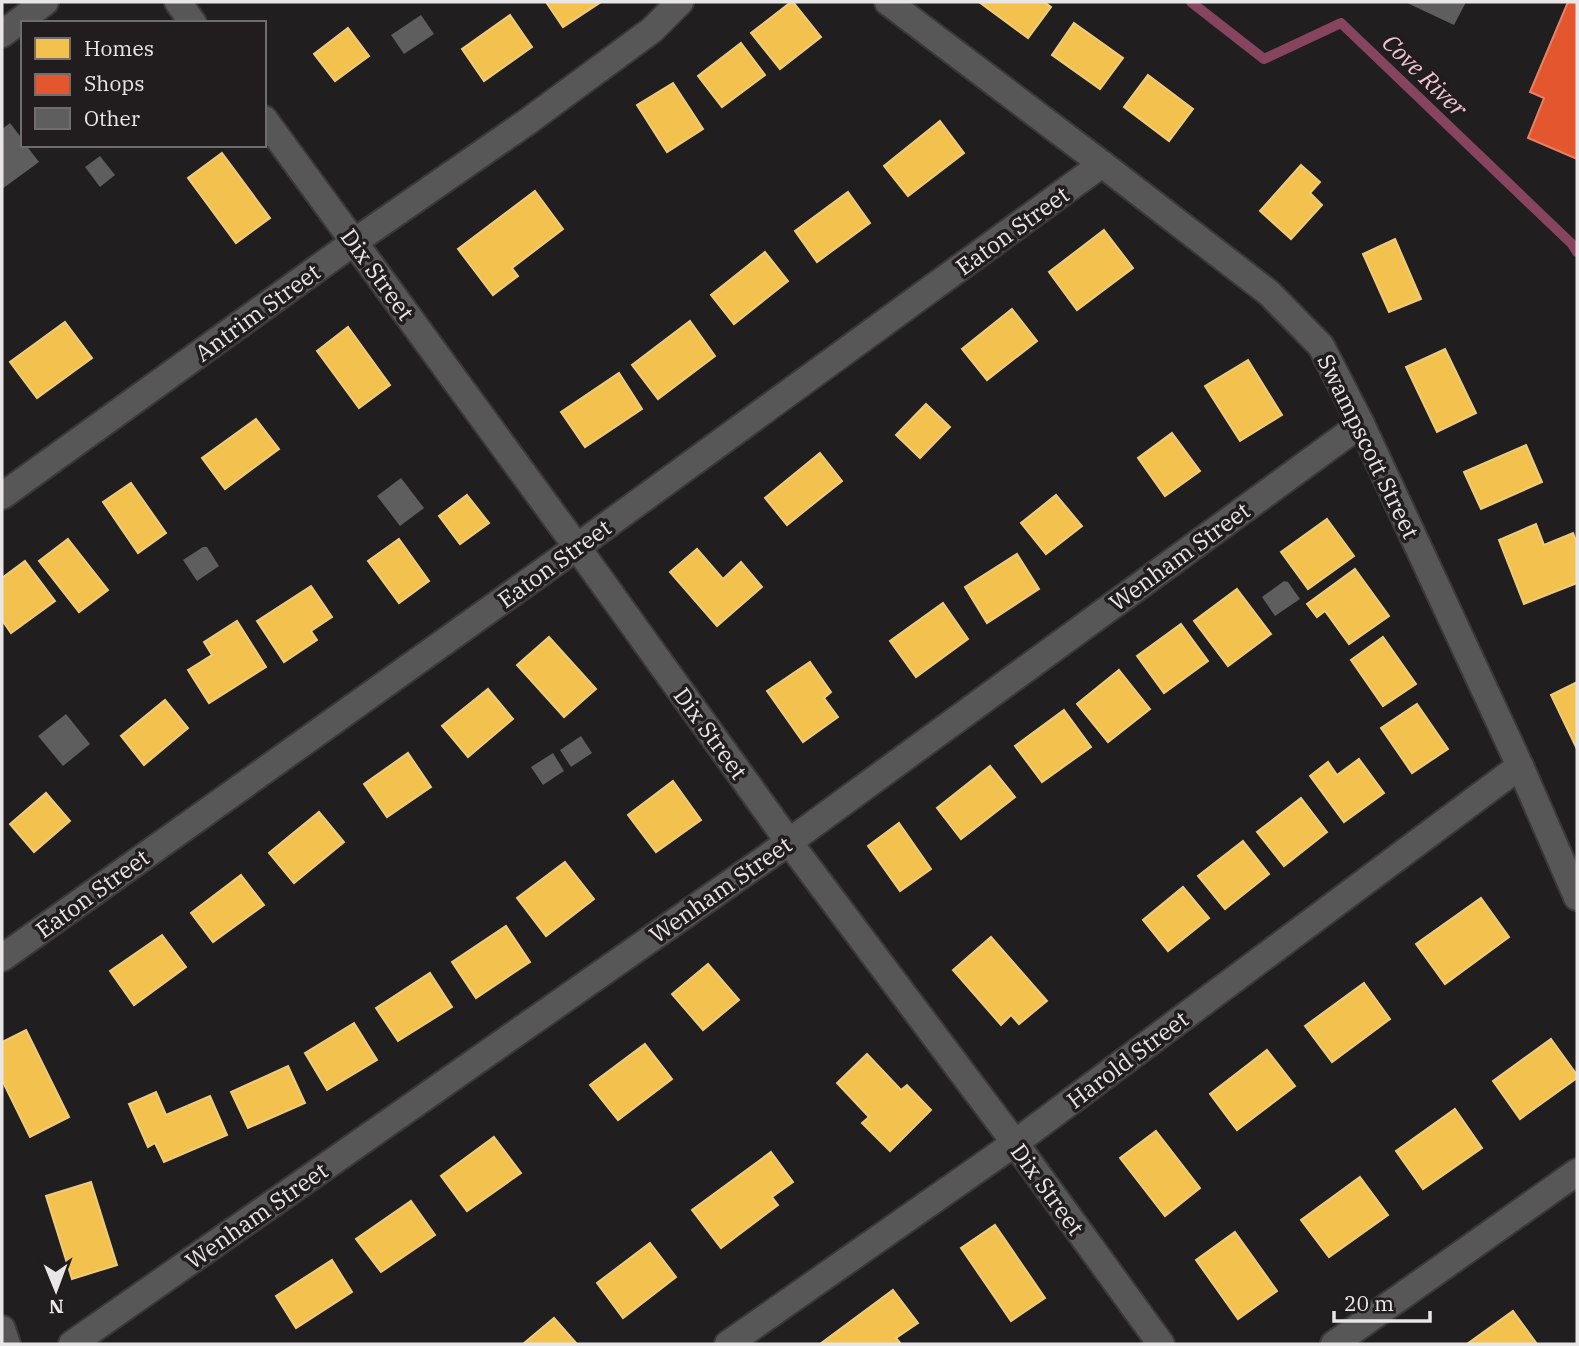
<svg xmlns="http://www.w3.org/2000/svg" width="1579" height="1346" font-family="'IBM Plex Serif',serif">
<style>
.homes{fill:#f2c14e;stroke:#efcc7c;stroke-width:2}
.shops{fill:#e4572e;stroke:#e68266;stroke-width:2}
.lines{fill:none;stroke-linecap:round;stroke-linejoin:round}
.stream{stroke:#87445f;stroke-width:10}
.building{fill:#5f5e5e}
.street-casing{stroke:#3a3839;stroke-width:30}
.street{stroke:#585757;stroke-width:26}
.labels{text-anchor:middle;dominant-baseline:central;stroke-width:7;stroke-linejoin:round;paint-order:stroke}
.street-label{font-size:23px;fill:#e9e6e7;stroke:#211d1f}
.water-label{font-size:24px;font-style:italic;fill:#f4c7d6;stroke:#211d1f}
</style>
<rect width="100%" height="100%" fill="#201e1f"/>
<!-- homes -->
<g class="homes">
<polygon points="546,2 601,2 563,27"/>
<polygon points="791,2 793,2 821,37 780,69 751,33"/>
<polygon points="979,2 1044,2 1051,7 1028,38"/>
<polygon points="510,15 532,47 484,81 462,49"/>
<polygon points="1074,23 1123,58 1100,89 1052,55"/>
<polygon points="348,28 369,56 335,81 314,54"/>
<polygon points="741,43 765,75 722,107 698,76"/>
<polygon points="1148,75 1193,109 1169,141 1124,107"/>
<polygon points="673,83 703,129 667,152 637,105"/>
<polygon points="940,121 964,153 908,196 884,166"/>
<polygon points="222,153 270,218 236,243 188,178"/>
<polygon points="1301,165 1320,182 1310,193 1322,205 1291,239 1260,211"/>
<polygon points="535,191 563,229 512,268 518,276 493,295 458,249"/>
<polygon points="848,192 870,223 817,262 795,231"/>
<polygon points="1104,230 1133,268 1077,310 1049,272"/>
<polygon points="1395,239 1421,299 1389,312 1363,254"/>
<polygon points="765,252 788,281 734,324 711,295"/>
<polygon points="1012,309 1037,341 987,380 962,349"/>
<polygon points="690,321 715,356 658,399 632,365"/>
<polygon points="65,322 92,358 37,398 10,362"/>
<polygon points="348,327 390,385 359,408 317,351"/>
<polygon points="1445,349 1476,413 1437,432 1406,367"/>
<polygon points="1248,360 1282,415 1240,441 1205,386"/>
<polygon points="619,373 642,409 585,447 561,412"/>
<polygon points="926,404 950,427 920,458 896,435"/>
<polygon points="256,419 279,449 225,489 202,458"/>
<polygon points="1172,433 1200,471 1165,496 1138,458"/>
<polygon points="1526,445 1542,482 1481,509 1464,472"/>
<polygon points="820,453 842,481 787,525 765,498"/>
<polygon points="131,483 166,533 138,553 103,502"/>
<polygon points="467,495 489,523 460,544 439,516"/>
<polygon points="1056,495 1082,526 1046,554 1021,523"/>
<polygon points="1327,519 1354,556 1308,589 1281,552"/>
<polygon points="1536,524 1544,545 1573,533 1577,544 1577,583 1524,604 1499,540"/>
<polygon points="68,539 108,590 79,612 39,561"/>
<polygon points="399,539 429,581 399,603 368,561"/>
<polygon points="697,549 723,579 741,562 762,587 717,626 670,572"/>
<polygon points="1017,554 1039,589 987,623 965,587"/>
<polygon points="25,561 55,601 11,633 2,620 2,578"/>
<polygon points="1355,569 1389,616 1349,644 1325,611 1317,617 1307,604"/>
<polygon points="311,586 332,617 311,631 317,640 284,662 257,621"/>
<polygon points="1237,589 1271,634 1228,666 1194,621"/>
<polygon points="943,603 968,639 916,677 890,641"/>
<polygon points="237,621 266,667 209,703 188,670 212,655 204,642"/>
<polygon points="1181,624 1208,661 1164,693 1137,656"/>
<polygon points="549,637 596,689 564,717 517,665"/>
<polygon points="1383,637 1416,684 1383,706 1351,660"/>
<polygon points="810,662 831,692 824,698 838,717 803,742 767,691"/>
<polygon points="1119,670 1150,709 1108,742 1077,704"/>
<polygon points="1577,682 1577,749 1551,695"/>
<polygon points="488,689 513,719 468,757 442,726"/>
<polygon points="165,700 188,728 144,765 121,736"/>
<polygon points="1417,704 1448,749 1412,773 1381,728"/>
<polygon points="1064,710 1091,747 1042,782 1015,746"/>
<polygon points="408,753 431,787 387,817 364,784"/>
<polygon points="1359,759 1384,793 1344,822 1310,776 1328,762 1337,775"/>
<polygon points="990,766 1015,797 961,839 937,808"/>
<polygon points="673,781 701,820 656,852 628,815"/>
<polygon points="46,793 70,821 34,852 10,824"/>
<polygon points="1301,798 1327,832 1284,866 1257,832"/>
<polygon points="319,812 344,842 294,883 269,853"/>
<polygon points="899,823 931,869 900,891 868,846"/>
<polygon points="1243,841 1269,874 1225,909 1198,876"/>
<polygon points="565,862 594,899 546,936 517,898"/>
<polygon points="241,875 264,905 213,942 191,913"/>
<polygon points="1183,887 1209,918 1168,951 1143,920"/>
<polygon points="1481,898 1509,937 1445,984 1416,944"/>
<polygon points="506,926 530,962 476,998 452,962"/>
<polygon points="162,935 186,967 134,1005 110,971"/>
<polygon points="991,937 1047,1001 1019,1024 1011,1015 1001,1025 953,970"/>
<polygon points="708,964 739,1000 703,1030 672,994"/>
<polygon points="430,973 452,1007 398,1041 376,1008"/>
<polygon points="1364,983 1390,1019 1332,1062 1305,1026"/>
<polygon points="354,1023 377,1060 327,1090 305,1053"/>
<polygon points="26,1030 69,1117 30,1137 2,1080 2,1042"/>
<polygon points="1551,1039 1577,1075 1577,1078 1520,1119 1493,1081"/>
<polygon points="645,1044 672,1079 618,1120 590,1085"/>
<polygon points="1267,1050 1295,1086 1237,1130 1210,1094"/>
<polygon points="867,1054 901,1090 907,1085 931,1110 890,1151 862,1123 869,1117 837,1083"/>
<polygon points="288,1066 305,1103 248,1128 231,1092"/>
<polygon points="156,1092 166,1115 210,1096 227,1135 164,1162 155,1143 148,1147 129,1104"/>
<polygon points="1455,1109 1482,1148 1423,1189 1396,1151"/>
<polygon points="1156,1131 1200,1188 1165,1216 1120,1158"/>
<polygon points="494,1137 521,1173 467,1211 441,1176"/>
<polygon points="771,1152 793,1182 772,1197 778,1205 721,1248 692,1210"/>
<polygon points="1360,1177 1388,1215 1329,1257 1301,1220"/>
<polygon points="91,1182 117,1265 72,1279 46,1196"/>
<polygon points="411,1201 435,1235 381,1272 356,1239"/>
<polygon points="995,1225 1045,1298 1011,1321 961,1248"/>
<polygon points="1235,1232 1277,1291 1238,1319 1196,1260"/>
<polygon points="650,1243 676,1277 623,1318 597,1283"/>
<polygon points="332,1260 352,1292 296,1328 276,1296"/>
<polygon points="893,1290 918,1323 896,1338 901,1344 820,1344"/>
<polygon points="1513,1311 1537,1344 1467,1344"/>
<polygon points="554,1318 577,1344 523,1344"/>
</g>
<!-- shops -->
<polygon class="shops" points="1568,2 1577,2 1577,159 1528,138 1544,98 1530,92"/>
<g class="lines">
<!-- stream -->
<polyline class="stream" points="1191,2 1264,59 1341,23 1572,244 1577,252"/>
</g>
<!-- building -->
<g class="building">
<polygon points="1405,2 1466,2 1454,25"/>
<polygon points="421,15 434,34 404,54 391,35"/>
<polygon points="10,123 23,140 23,145 26,145 39,162 2,189 2,129"/>
<polygon points="100,156 115,175 100,187 85,167"/>
<polygon points="401,478 424,508 400,526 377,496"/>
<polygon points="203,547 207,547 219,566 197,581 183,560"/>
<polygon points="1284,581 1288,582 1300,599 1275,616 1262,597"/>
<polygon points="66,714 90,744 63,766 38,736"/>
<polygon points="581,736 592,753 571,767 560,750"/>
<polygon points="553,753 564,771 543,785 531,767"/>
</g>
<g class="lines">
<!-- street casing -->
<g class="street-casing">
<g id="street">
<polyline points="178,2 193,23"/>
<polyline points="888,2 1102,164 1269,293 1321,346 1361,424 1520,766 1577,897"/>
<polyline points="2,34 45,2"/>
<polyline points="264,119 577,547 789,842 1015,1143 1161,1344"/>
<polyline points="2,496 354,242 527,122 652,30 680,2"/>
<polyline points="2,958 577,547 1102,164"/>
<polyline points="2,1329 7,1344"/>
<polyline points="72,1344 789,842 1361,424"/>
<polyline points="728,1344 1015,1143 1520,766"/>
<polyline points="1334,1344 1577,1172"/>
</g>
</g>
<!-- street -->
<use href="#street" class="street"/>
</g>
<g class="labels">
<!-- street labels -->
<g class="street-label">
<text transform="translate(1012 230) rotate(-36)">Eaton Street</text>
<text transform="translate(378 274) rotate(54)">Dix Street</text>
<text transform="translate(257 312) rotate(-36)">Antrim Street</text>
<text transform="translate(1369 446) rotate(64)">Swampscott Street</text>
<text transform="translate(1179 556) rotate(-36)">Wenham Street</text>
<text transform="translate(554 563) rotate(-36)">Eaton Street</text>
<text transform="translate(711 733) rotate(54)">Dix Street</text>
<text transform="translate(720 889) rotate(-35)">Wenham Street</text>
<text transform="translate(92 893) rotate(-36)">Eaton Street</text>
<text transform="translate(1127 1059) rotate(-37)">Harold Street</text>
<text transform="translate(1048 1189) rotate(54)">Dix Street</text>
<text transform="translate(256 1215) rotate(-35)">Wenham Street</text>
</g>
<!-- water labels -->
<g class="water-label">
<text transform="translate(1425 75) rotate(44)">Cove River</text>
</g>
</g>
<!-- border -->
<rect width="1579" height="1346" fill="none" stroke="#e9e6e7" stroke-width="7"/>
<!-- legend -->
<rect x="21" y="21" width="245" height="126" fill="#211d1f" stroke="#716d6f" stroke-width="2"/>
<rect x="35" y="38" width="35" height="21" fill="#f2c14e" stroke="#716d6f" stroke-width="2"/>
<text x="84" y="56" font-size="21" fill="#e9e6e7">Homes</text>
<rect x="35" y="74" width="35" height="21" fill="#e4572e" stroke="#716d6f" stroke-width="2"/>
<text x="84" y="91" font-size="21" fill="#e9e6e7">Shops</text>
<rect x="35" y="108" width="35" height="21" fill="#5f5e5e" stroke="#716d6f" stroke-width="2"/>
<text x="84" y="126" font-size="21" fill="#e9e6e7">Other</text>
<!-- north arrow -->
<g transform="translate(56 1290) rotate(179)" stroke="#211d1f" stroke-width="5" paint-order="stroke">
<path d="M0-5L12 26L0 18L-12 26Z" fill="#e9e6e7"/>
<text y="-10" font-size="19" font-weight="bold" text-anchor="middle" fill="#e9e6e7">N</text>
</g>
<!-- scale -->
<path d="M1334 1311v10h96v-10" fill="none" stroke="#e9e6e7" stroke-width="3.5"/>
<text x="1344" y="1311" font-size="21" fill="#e9e6e7" stroke="#211d1f" stroke-width="5" paint-order="stroke">20 m</text>
</svg>
